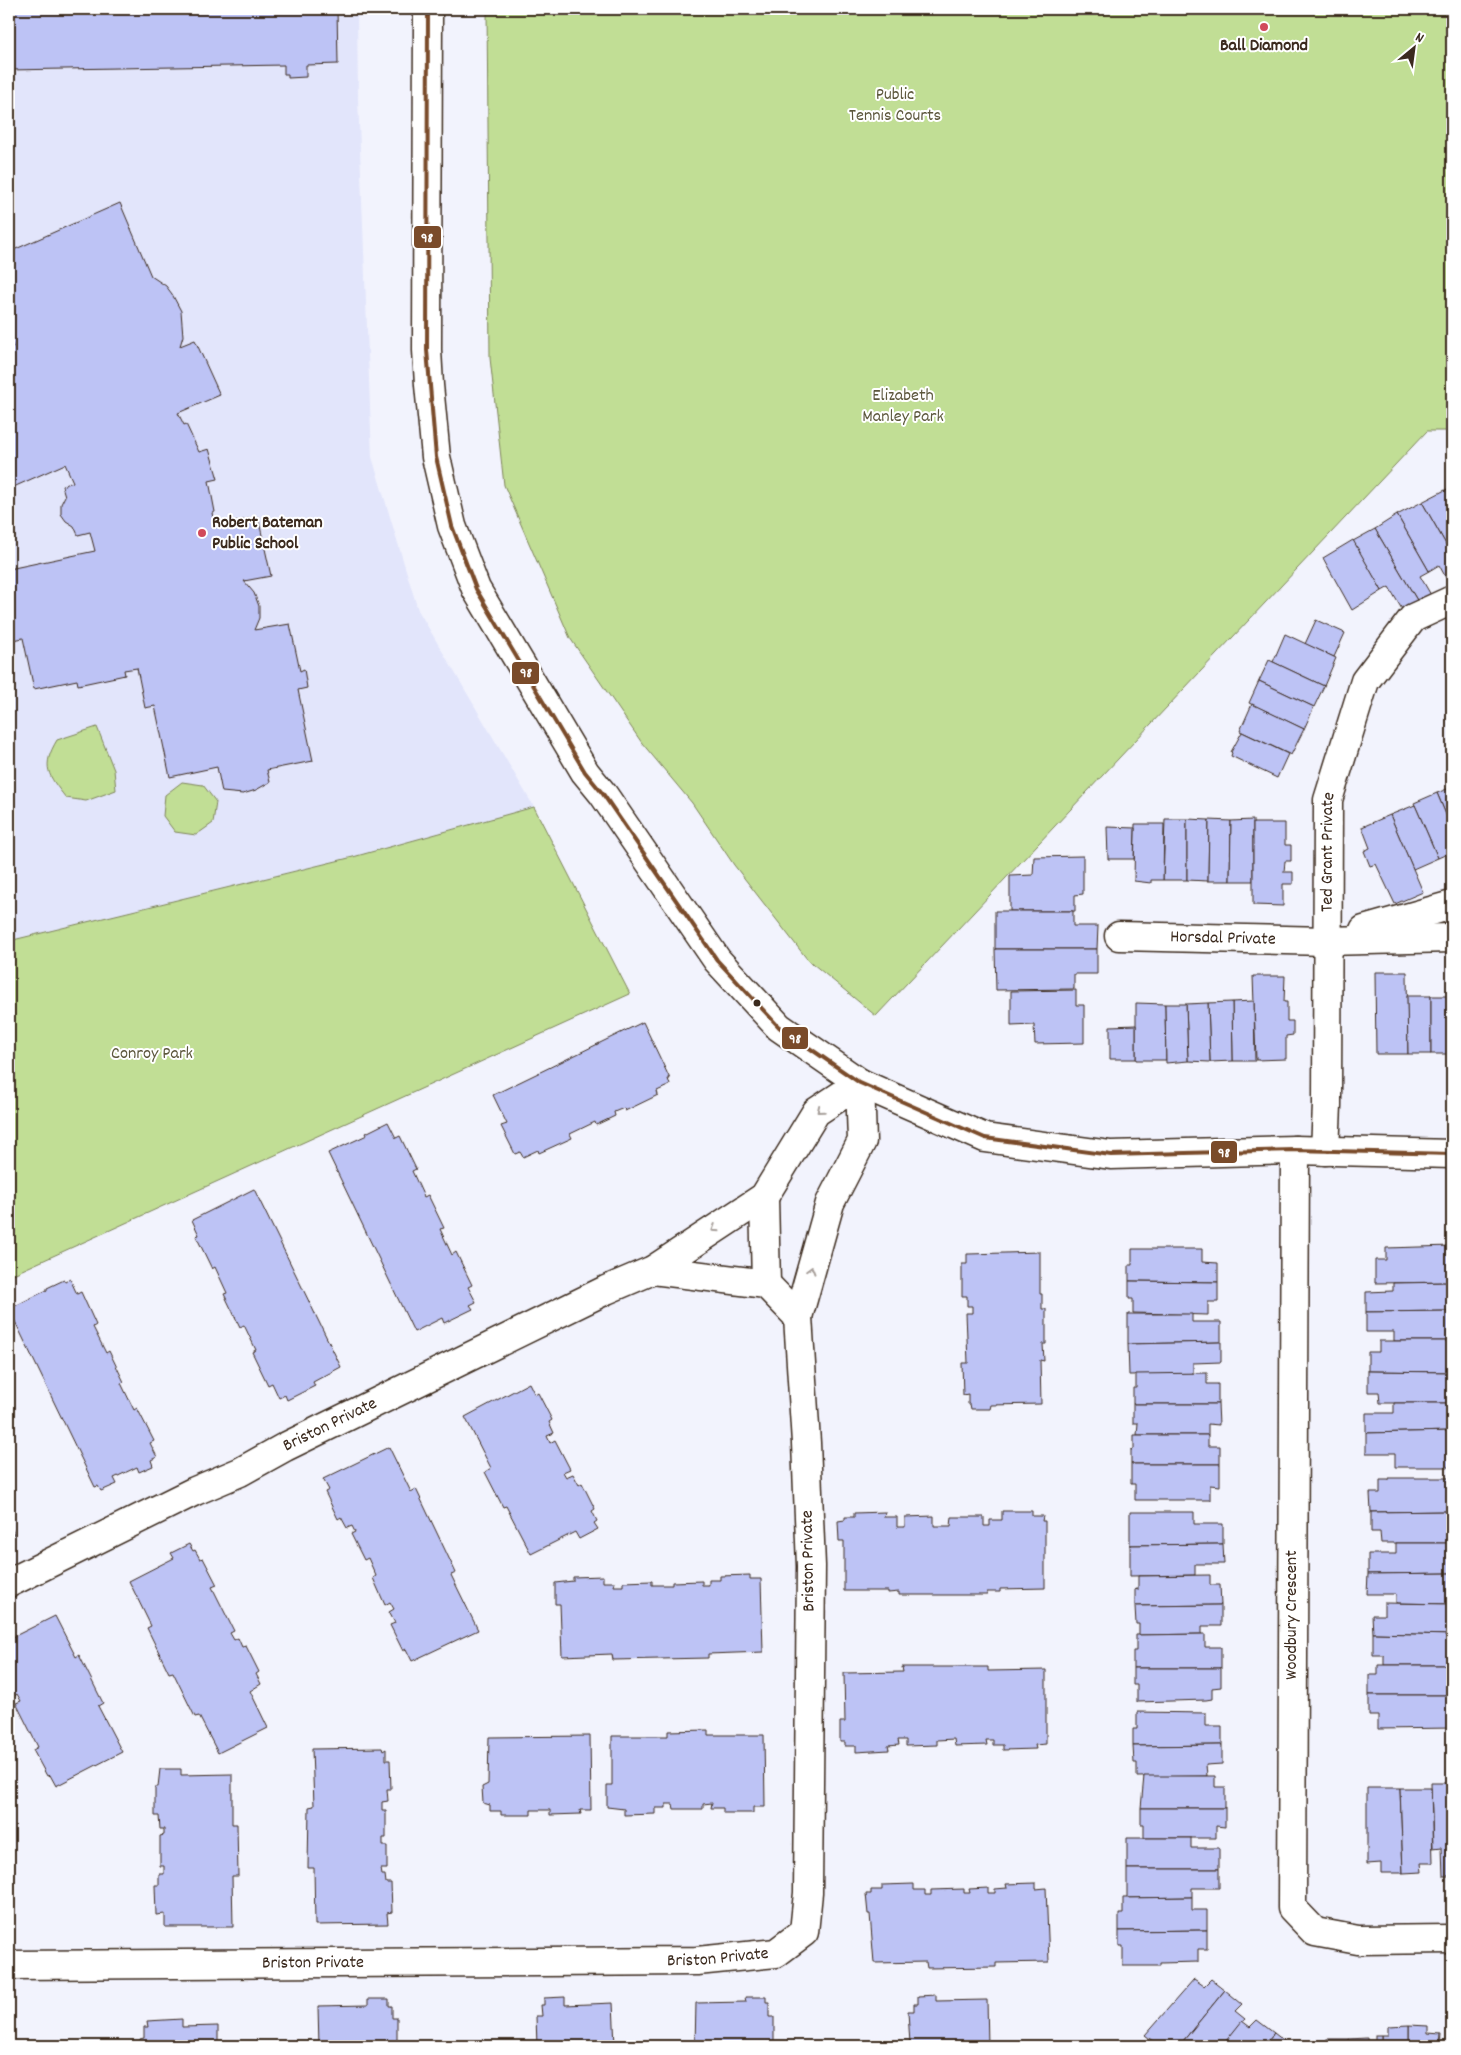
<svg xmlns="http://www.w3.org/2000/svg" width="1461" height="2055" font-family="Dekko,sans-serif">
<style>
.built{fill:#e2e5fb}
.green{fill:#c1de95;stroke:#7e845a}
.building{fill:#bdc3f5;stroke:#3b2a1e}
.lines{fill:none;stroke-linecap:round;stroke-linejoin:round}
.minor-casing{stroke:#3b2a1e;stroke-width:31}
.tertiary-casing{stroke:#3b2a1e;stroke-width:31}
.minor{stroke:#fff;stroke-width:28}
.tertiary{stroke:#fff;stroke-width:28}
.bus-1-casing{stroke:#fff;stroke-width:8}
.bus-1{stroke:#7a4b2a;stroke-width:4}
.oneway{stroke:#a79f9a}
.poi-dot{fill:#d1495b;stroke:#fff;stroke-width:2}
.bus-dot{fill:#3b2a1e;stroke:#fff;stroke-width:2}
.labels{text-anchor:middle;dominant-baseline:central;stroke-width:4;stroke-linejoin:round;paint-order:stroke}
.poi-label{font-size:18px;font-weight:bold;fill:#3b2a1e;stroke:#fff}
.park-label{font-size:18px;fill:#5c573c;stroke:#fff}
.street-label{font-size:18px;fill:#3b2a1e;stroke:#fff}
.line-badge{stroke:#fff;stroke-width:2}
.badge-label{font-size:14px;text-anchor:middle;font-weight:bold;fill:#fff}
</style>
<rect width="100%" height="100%" fill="#f2f3fd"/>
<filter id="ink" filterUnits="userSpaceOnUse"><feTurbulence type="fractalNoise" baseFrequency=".02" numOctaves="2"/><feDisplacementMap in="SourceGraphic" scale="10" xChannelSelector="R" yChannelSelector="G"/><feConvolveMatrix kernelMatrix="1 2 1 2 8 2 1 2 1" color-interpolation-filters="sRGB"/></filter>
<g filter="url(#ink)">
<!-- built -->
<polygon class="built" points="9,9 357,9 358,97 372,457 418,610 534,807 353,857 9,941"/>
<!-- green -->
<g class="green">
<polygon points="487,9 1452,9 1452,431 1427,431 876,1016 807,959 734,865 692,803 642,743 570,638 504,485 490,358"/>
<path d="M 97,727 L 114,770 L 116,790 L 86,801 L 66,798 C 48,775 41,767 57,740 Z"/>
<polygon points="182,782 203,785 216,802 213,823 196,835 175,832 163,816 165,795"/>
<polygon points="534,807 630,994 9,1276 9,941 353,857"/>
</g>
<!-- building -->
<g class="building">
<polygon points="9,9 337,9 338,64 306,65 306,77 288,78 288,74 284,74 284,65 9,70"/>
<polygon points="120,203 151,276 166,286 172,294 181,311 183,336 180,346 195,340 220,395 178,413 184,425 186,424 199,452 209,449 218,479 209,481 215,512 212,513 215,526 258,517 271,576 244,581 254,593 259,606 259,618 254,630 290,624 300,671 304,669 307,688 298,690 313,761 267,770 270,782 256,790 243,794 222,792 217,767 170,777 155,706 145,708 137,668 124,670 125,675 78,685 77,680 34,689 23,638 9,641 9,594 13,593 9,569 95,551 90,532 78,535 74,526 66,521 61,514 61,504 65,496 62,486 73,482 65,464 9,489 9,349 13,347 9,336 9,252"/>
<polygon points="1447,489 1452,499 1452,555 1422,502"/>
<polygon points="1422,502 1452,555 1452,584 1450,585 1439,565 1429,571 1397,515"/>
<polygon points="1397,515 1429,571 1420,576 1431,595 1418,602 1375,529"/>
<polygon points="1375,529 1418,602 1403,611 1389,587 1382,591 1353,541"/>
<polygon points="1353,540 1382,591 1352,610 1323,558"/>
<polygon points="1316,620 1345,633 1334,657 1305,644"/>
<polygon points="1285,634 1336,658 1324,686 1273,662"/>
<polygon points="1269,660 1324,686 1314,707 1259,681"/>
<polygon points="1259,681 1314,707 1304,729 1249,703"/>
<polygon points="1252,704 1304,729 1291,755 1240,731"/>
<polygon points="1242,732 1288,754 1277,778 1231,756 1232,753 1231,752"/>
<polygon points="1452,787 1452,829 1437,793"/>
<polygon points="1437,793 1452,829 1452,852 1438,858 1414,803"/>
<polygon points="1415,805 1438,858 1413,869 1390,815"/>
<polygon points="1390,815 1423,892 1395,904 1376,864 1370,866 1364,851 1370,848 1362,827"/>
<polygon points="1165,819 1187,819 1187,880 1163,880"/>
<polygon points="1187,819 1209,820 1208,881 1187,880"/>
<polygon points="1209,820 1231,821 1230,881 1208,881"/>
<polygon points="1253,820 1253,881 1230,881 1231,821"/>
<polygon points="1253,823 1285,823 1285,845 1291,845 1291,861 1285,861 1284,872 1293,872 1293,884 1283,884 1283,906 1253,905"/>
<polygon points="1135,824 1164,824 1163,880 1151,880 1151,883 1134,881"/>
<polygon points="1107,827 1135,828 1134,859 1108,859"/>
<polygon points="1083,856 1083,894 1075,895 1075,911 1010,911 1010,876 1033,875 1034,857"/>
<polygon points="995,911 1073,911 1073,926 1098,926 1097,949 995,949"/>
<polygon points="995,949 1097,949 1097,974 1074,974 1074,989 996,990"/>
<polygon points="1375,972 1407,972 1408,1054 1376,1054"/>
<polygon points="1253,976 1285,976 1284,1002 1287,1002 1287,1021 1293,1021 1293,1035 1286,1036 1286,1059 1256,1060"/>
<polygon points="1076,990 1076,1005 1084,1005 1084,1043 1035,1044 1034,1025 1011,1026 1011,991"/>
<polygon points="1407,996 1431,996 1431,1054 1408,1054"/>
<rect x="1431" y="996" width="21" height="58"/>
<polygon points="1254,1001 1255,1061 1233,1061 1232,1002"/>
<polygon points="1232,1002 1233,1061 1210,1062 1208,1003"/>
<polygon points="1136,1003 1165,1004 1166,1060 1136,1060"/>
<polygon points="1208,1003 1210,1062 1188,1061 1186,1004"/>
<polygon points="1165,1004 1186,1004 1188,1061 1166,1063"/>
<polygon points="643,1022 670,1079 668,1079 670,1085 657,1091 658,1095 625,1111 624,1108 614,1112 615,1116 596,1125 595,1122 570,1134 572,1138 539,1153 538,1150 523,1157 520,1152 515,1154 501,1126 507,1124 493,1095"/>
<polygon points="1136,1025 1136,1059 1110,1059 1110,1026"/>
<polygon points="388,1122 396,1138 400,1136 416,1169 412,1171 424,1197 428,1195 444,1228 440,1229 452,1255 456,1252 472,1285 468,1287 476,1302 470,1305 473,1309 444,1323 442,1318 414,1332 328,1153 367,1135 366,1133"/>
<polygon points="254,1189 341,1367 313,1382 315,1386 287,1400 285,1395 279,1398 272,1383 268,1385 252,1352 256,1350 244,1325 240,1327 224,1294 227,1293 215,1267 212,1269 196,1236 199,1235 192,1220"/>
<polygon points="1452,1246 1452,1282 1375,1283 1375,1260 1386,1260 1386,1248"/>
<polygon points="1132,1249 1202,1249 1202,1262 1218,1263 1218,1282 1129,1281 1129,1265 1132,1265"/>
<polygon points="1040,1252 1040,1294 1042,1294 1042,1309 1046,1309 1046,1344 1043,1344 1044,1361 1040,1360 1041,1404 991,1405 990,1409 971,1409 970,1404 968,1404 968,1394 963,1395 962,1363 968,1363 966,1313 972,1313 972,1306 967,1306 967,1296 962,1296 962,1264 967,1264 967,1254 969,1254"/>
<polygon points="70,1279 77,1294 81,1292 96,1325 93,1327 106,1353 109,1351 124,1382 121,1383 134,1410 137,1408 154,1441 150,1443 157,1457 151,1460 153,1466 139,1472 137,1467 114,1478 117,1484 101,1491 98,1486 95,1487 9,1309 47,1290 47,1288 64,1280 65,1282"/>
<polygon points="1129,1281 1218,1282 1218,1302 1208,1302 1208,1315 1133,1313 1133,1299 1129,1299"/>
<polygon points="1452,1282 1452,1311 1366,1312 1366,1292 1393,1291 1393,1283"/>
<polygon points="1452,1311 1452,1341 1394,1341 1394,1332 1366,1332 1366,1312"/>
<polygon points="1128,1314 1192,1314 1192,1322 1221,1322 1221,1342 1128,1344"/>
<polygon points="1379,1341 1450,1341 1451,1372 1368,1371 1368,1352 1379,1352"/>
<polygon points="1221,1342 1221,1362 1193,1363 1193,1374 1129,1375 1128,1344"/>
<polygon points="1368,1371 1451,1372 1451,1403 1380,1403 1379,1392 1368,1392"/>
<polygon points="1207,1373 1207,1384 1218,1384 1218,1404 1133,1404 1133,1388 1136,1388 1136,1374"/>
<polygon points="529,1383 535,1395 538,1393 552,1420 549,1422 554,1433 547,1436 550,1443 555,1440 570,1469 563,1472 566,1477 573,1474 579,1485 582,1483 595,1509 592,1511 597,1521 594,1523 598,1529 579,1539 575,1532 531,1554 506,1506 503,1507 485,1472 491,1468 465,1417"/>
<polygon points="1394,1403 1452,1403 1452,1431 1366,1433 1366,1413 1394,1413"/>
<polygon points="1133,1404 1218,1404 1219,1425 1208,1424 1208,1435 1137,1435 1138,1423 1133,1423"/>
<polygon points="1452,1431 1452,1467 1395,1467 1395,1453 1366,1453 1366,1433"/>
<polygon points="1134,1435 1208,1435 1208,1446 1220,1446 1220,1464 1131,1464 1131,1450 1134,1449"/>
<polygon points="389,1447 411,1492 416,1489 456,1573 451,1575 478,1630 412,1661 406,1649 403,1651 390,1625 395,1623 389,1612 394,1609 390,1602 385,1605 373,1578 376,1576 368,1558 364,1560 351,1534 355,1532 352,1526 347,1528 341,1517 338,1519 325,1492 329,1490 323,1479"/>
<polygon points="1131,1464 1220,1464 1220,1486 1210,1485 1210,1500 1135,1500 1135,1484 1131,1484"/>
<polygon points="1389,1478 1452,1478 1452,1511 1371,1512 1370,1493 1380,1493 1380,1480 1389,1480"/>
<polygon points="1002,1511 1032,1511 1032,1516 1043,1516 1042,1521 1045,1521 1045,1588 1000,1589 1000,1592 987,1592 987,1595 899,1595 899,1592 888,1593 888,1591 844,1591 844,1541 839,1541 838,1521 845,1520 845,1517 854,1517 854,1513 885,1512 884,1517 897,1517 897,1527 905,1527 905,1517 934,1516 934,1526 951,1526 952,1517 984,1517 984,1526 990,1526 990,1520 1002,1520"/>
<polygon points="1452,1511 1452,1543 1381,1543 1380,1532 1371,1532 1371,1512"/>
<polygon points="1130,1512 1194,1512 1194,1524 1223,1524 1223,1544 1130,1545"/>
<polygon points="9,1523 14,1534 9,1536"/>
<polygon points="1396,1543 1452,1543 1452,1573 1368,1574 1368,1554 1396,1554"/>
<polygon points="189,1544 193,1551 195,1550 200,1559 203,1558 217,1585 212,1587 234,1631 230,1633 234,1640 238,1638 242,1647 246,1646 259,1672 256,1674 261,1684 250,1691 268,1728 218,1753 199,1716 195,1717 173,1672 169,1673 147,1628 151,1626 129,1581 174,1558 171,1553"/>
<polygon points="1223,1544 1224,1564 1195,1564 1195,1575 1130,1576 1130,1545"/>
<polygon points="1452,1573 1452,1604 1396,1603 1396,1594 1367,1594 1368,1574"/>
<polygon points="750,1575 750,1579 761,1579 763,1652 708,1654 708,1658 613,1660 612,1654 562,1656 560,1604 555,1604 555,1583 573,1581 573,1577 603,1576 603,1582 615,1582 614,1586 623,1586 623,1582 652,1581 652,1585 672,1585 672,1582 702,1581 702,1585 709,1585 709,1580 720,1580 720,1576"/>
<polygon points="1210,1575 1210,1585 1220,1585 1221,1605 1135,1606 1135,1589 1138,1590 1138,1576"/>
<polygon points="1384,1603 1452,1604 1452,1635 1373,1633 1372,1615 1384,1615"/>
<polygon points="1221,1605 1221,1626 1202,1626 1202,1634 1139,1635 1139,1624 1136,1624 1135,1606"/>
<polygon points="55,1616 76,1657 79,1655 103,1703 98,1706 122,1752 56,1786 50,1775 47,1776 33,1750 38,1747 16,1703 21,1701 17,1694 13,1697 9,1689 9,1634 11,1638"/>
<polygon points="1373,1633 1452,1635 1452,1665 1384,1665 1384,1655 1373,1655"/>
<polygon points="1205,1634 1205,1647 1221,1647 1221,1668 1133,1668 1133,1651 1136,1651 1136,1635"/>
<polygon points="1378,1665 1452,1665 1452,1695 1369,1695 1369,1675 1378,1675"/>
<polygon points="902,1667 988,1667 988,1671 1046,1670 1046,1744 1035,1745 1036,1749 1003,1750 1003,1745 993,1745 993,1740 986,1740 987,1745 955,1746 954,1739 937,1740 937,1745 906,1746 906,1740 898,1740 899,1745 888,1746 889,1750 856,1752 856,1746 845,1746 845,1742 840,1742 840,1722 845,1722 844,1673 903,1672"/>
<polygon points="1133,1668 1221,1668 1221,1687 1212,1688 1212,1699 1206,1700 1137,1702 1137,1685 1133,1685"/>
<polygon points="1369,1695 1452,1695 1452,1728 1378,1729 1378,1716 1369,1716"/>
<polygon points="1137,1712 1206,1713 1206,1726 1222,1726 1222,1745 1133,1746 1133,1729 1137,1729"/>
<polygon points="708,1730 708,1735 764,1735 765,1807 753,1807 753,1813 723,1813 723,1808 711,1808 712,1803 703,1804 703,1809 674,1809 673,1804 666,1804 666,1808 655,1808 655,1814 624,1815 624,1809 607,1807 607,1785 612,1785 612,1736 668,1736 668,1731"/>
<polygon points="590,1736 591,1810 580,1810 581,1814 550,1815 550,1810 531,1810 531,1815 501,1815 501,1811 490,1811 490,1805 483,1803 482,1787 488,1784 489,1737"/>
<polygon points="1222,1745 1222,1764 1206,1765 1207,1776 1137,1777 1137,1763 1134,1763 1133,1746"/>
<polygon points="382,1748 383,1751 386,1749 386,1760 390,1760 391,1789 387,1789 388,1801 382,1802 382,1810 386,1810 386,1838 383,1838 383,1846 387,1846 387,1869 381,1869 382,1875 385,1875 386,1883 391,1883 392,1912 387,1913 388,1924 315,1925 314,1868 308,1868 309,1807 314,1806 312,1749"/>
<polygon points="160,1769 181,1769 181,1775 232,1774 232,1824 237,1824 238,1876 232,1876 233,1927 165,1927 165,1914 156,1915 155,1885 159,1885 159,1874 164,1874 164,1866 160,1866 160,1836 164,1835 164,1829 160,1829 159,1816 155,1816 155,1787 158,1787"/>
<polygon points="1144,1776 1215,1776 1215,1787 1225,1787 1225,1808 1141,1808"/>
<polygon points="1431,1783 1452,1783 1452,1876 1443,1876 1442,1847 1433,1848"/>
<polygon points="1367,1788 1400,1788 1403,1873 1381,1873 1381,1863 1367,1864"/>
<polygon points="1400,1788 1431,1788 1433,1863 1421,1863 1422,1872 1403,1873"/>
<polygon points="1141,1808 1225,1808 1225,1827 1216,1826 1216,1838 1144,1838 1144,1824 1141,1824"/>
<polygon points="1127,1838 1191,1838 1191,1848 1219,1848 1219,1869 1127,1869"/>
<polygon points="1127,1869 1219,1869 1219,1888 1192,1888 1192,1897 1127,1898"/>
<polygon points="1036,1883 1036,1889 1046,1888 1049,1962 996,1963 996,1967 927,1968 926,1962 874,1963 870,1914 868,1914 866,1894 871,1894 871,1890 882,1890 882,1885 914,1884 914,1890 925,1890 925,1895 931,1895 931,1890 964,1889 964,1893 970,1893 969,1889 988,1888 988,1893 995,1893 995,1889 1007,1888 1006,1884"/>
<polygon points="1192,1897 1192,1910 1207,1910 1207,1930 1119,1931 1119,1914 1123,1914 1123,1898"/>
<polygon points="1207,1930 1207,1949 1198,1949 1198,1962 1160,1963 1160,1966 1123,1966 1123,1946 1119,1946 1119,1931"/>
<polygon points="1194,1979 1204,1986 1211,1979 1225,1990 1179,2046 1159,2046 1145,2035"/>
<polygon points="1225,1990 1242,2004 1235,2011 1245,2019 1222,2046 1179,2046"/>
<polygon points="936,1995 936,2001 987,2000 988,2046 913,2046 913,2044 910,2044 908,2011 914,2011 914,2004 918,2004 918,1996"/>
<polygon points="565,1997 565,2005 613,2003 615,2046 537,2046 536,2016 542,2016 541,2005 544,2005 544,1998"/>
<polygon points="745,1997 766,1997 766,2002 769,2002 769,2017 774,2017 774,2044 770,2044 770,2046 695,2046 696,2003 746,2002"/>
<polygon points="368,1999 389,1999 389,2006 392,2006 392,2018 397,2018 397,2046 319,2046 318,2006 368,2005"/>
<polygon points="182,2019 182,2027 218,2026 218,2046 140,2046 140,2039 144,2038 144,2027 148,2027 147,2021"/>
<rect x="1449" y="2019" width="3" height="27"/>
<polygon points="1257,2020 1274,2033 1263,2046 1222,2046 1242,2021 1250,2027"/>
<polygon points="1409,2025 1428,2026 1428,2033 1441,2034 1440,2046 1409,2046"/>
<polygon points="1409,2025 1409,2046 1381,2046 1381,2035 1388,2035 1388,2026"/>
<polygon points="1274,2033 1288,2044 1286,2046 1263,2046"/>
<rect x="1375" y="2035" width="6" height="11"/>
<polygon points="1367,2038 1367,2046 1349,2046 1349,2039"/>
<rect x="1327" y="2039" width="22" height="7"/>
</g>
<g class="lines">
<!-- minor casing -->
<g class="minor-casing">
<g id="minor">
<polyline points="1364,930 1452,905"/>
<path id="s1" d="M 1119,936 L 1326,941 L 1452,938"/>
<polyline points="1295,1150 1292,1908 1315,1932 1358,1940 1452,1939"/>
<path id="s2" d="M 1325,1151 L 1327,1105 L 1328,800 L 1365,681 L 1413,618 L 1452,600"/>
<polyline points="764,1197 766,1284"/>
<polyline points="798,1317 830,1203 862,1141 860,1083"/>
<path id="s3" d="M 9,1583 L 195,1491 L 240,1472 L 285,1447 L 606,1290 L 653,1270 L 764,1197 L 816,1112 L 860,1083"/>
<path id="s4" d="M 9,1965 L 697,1961 L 776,1953 L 804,1932 L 808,1893 L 811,1566 L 806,1443 L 798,1317 L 766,1284 L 653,1270"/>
</g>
</g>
<!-- tertiary casing -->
<g class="tertiary-casing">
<polyline id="tertiary" points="428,9 427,350 429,385 436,457 452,526 476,589 585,772 603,794 717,960 779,1027 860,1083 985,1138 1111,1155 1295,1150 1452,1154"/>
</g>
<!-- minor -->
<use href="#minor" class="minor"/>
<!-- tertiary -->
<use href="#tertiary" class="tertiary"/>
<!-- bus-1 casing -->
<g class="bus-1-casing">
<polyline id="bus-1" points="428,9 427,350 436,457 452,526 476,589 585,772 603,794 717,960 779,1027 860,1083 985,1138 1111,1155 1295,1150 1452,1154"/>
</g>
<!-- bus-1 -->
<use href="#bus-1" class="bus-1"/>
</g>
<!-- one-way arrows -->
<defs><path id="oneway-chevron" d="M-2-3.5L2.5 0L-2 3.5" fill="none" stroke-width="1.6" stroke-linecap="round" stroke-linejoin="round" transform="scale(1.25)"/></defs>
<g class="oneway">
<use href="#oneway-chevron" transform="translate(820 1110) rotate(141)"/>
<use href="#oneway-chevron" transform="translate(715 1229) rotate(147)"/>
<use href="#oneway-chevron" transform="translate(811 1270) rotate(-74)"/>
</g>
</g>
<!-- markers -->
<g class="poi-dot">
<circle cx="1264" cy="27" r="5"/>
<circle cx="202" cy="533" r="5"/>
</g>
<circle class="bus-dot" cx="757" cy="1003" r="4.5"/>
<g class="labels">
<!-- poi labels -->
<g class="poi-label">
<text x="1264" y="46">Ball Diamond</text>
<text x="212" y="523" text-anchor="start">Robert Bateman<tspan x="212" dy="21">Public School</tspan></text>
</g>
<!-- park labels -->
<g class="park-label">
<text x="895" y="95">Public<tspan x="895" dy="21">Tennis Courts</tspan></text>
<text x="903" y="396">Elizabeth<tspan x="903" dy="21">Manley Park</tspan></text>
<text x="152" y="1054">Conroy Park</text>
</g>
<!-- street labels -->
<g class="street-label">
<text stroke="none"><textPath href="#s2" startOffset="299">Ted Grant Private</textPath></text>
<text stroke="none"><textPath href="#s1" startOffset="104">Horsdal Private</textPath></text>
<text stroke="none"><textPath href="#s3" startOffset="358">Briston Private</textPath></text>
<text transform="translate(809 1561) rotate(-91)">Briston Private</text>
<text transform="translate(1292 1615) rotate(-90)">Woodbury Crescent</text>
<text stroke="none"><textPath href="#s4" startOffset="709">Briston Private</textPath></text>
<text stroke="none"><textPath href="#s4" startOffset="304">Briston Private</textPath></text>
</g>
</g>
<g class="line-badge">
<rect x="413" y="225" width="29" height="24" rx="5" fill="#7a4b2a"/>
<rect x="511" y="661" width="29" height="24" rx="5" fill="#7a4b2a"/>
<rect x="781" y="1026" width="28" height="24" rx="5" fill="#7a4b2a"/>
<rect x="1210" y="1140" width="28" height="24" rx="5" fill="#7a4b2a"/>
</g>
<g class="badge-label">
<text x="427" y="242">98</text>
<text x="526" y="677">98</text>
<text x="795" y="1043">98</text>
<text x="1224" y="1157">98</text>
</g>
<!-- margin -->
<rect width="1461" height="2055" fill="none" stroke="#fff" stroke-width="30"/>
<rect x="15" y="15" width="1431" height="2025" fill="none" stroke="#3b2a1e" stroke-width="2" filter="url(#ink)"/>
<!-- north arrow -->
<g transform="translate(1414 48) rotate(29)" stroke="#ffffff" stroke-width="4" paint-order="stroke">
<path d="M0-4L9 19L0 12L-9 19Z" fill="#3b2a1e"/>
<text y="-8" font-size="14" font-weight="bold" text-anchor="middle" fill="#3b2a1e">N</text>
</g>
</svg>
